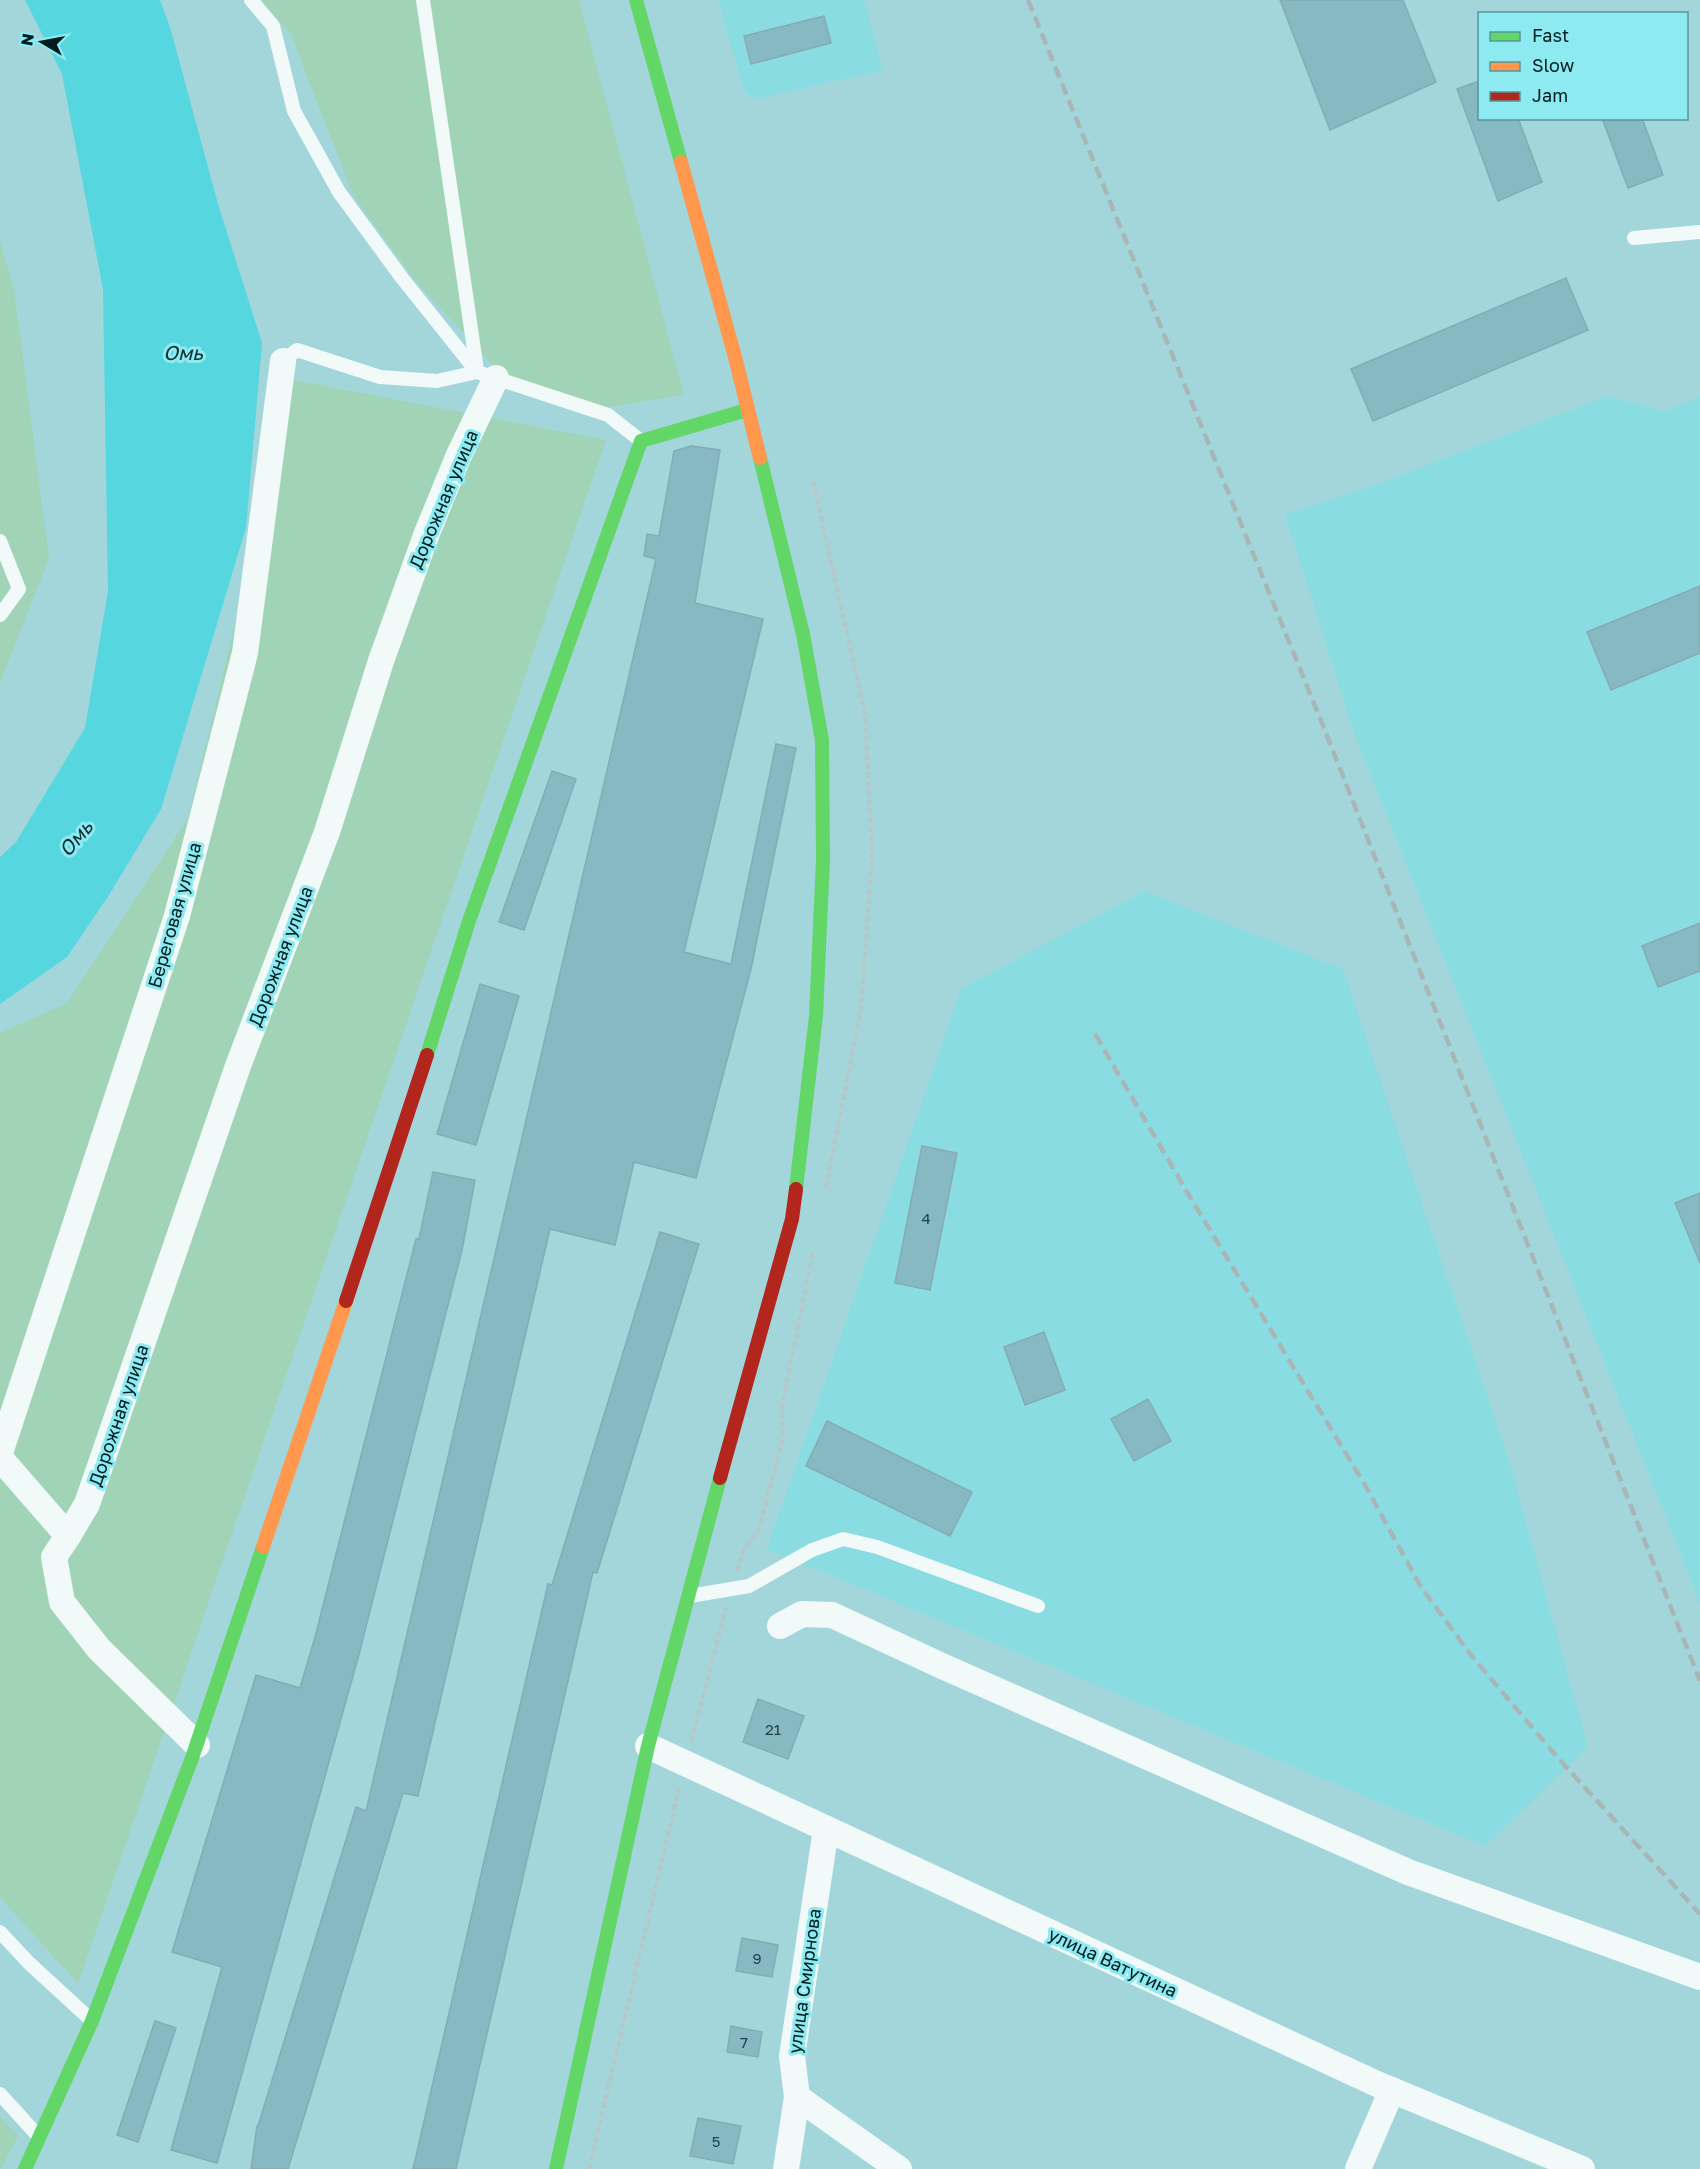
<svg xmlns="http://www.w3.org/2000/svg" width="1700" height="2169" font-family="'Golos Text',sans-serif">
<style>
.built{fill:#89dce2}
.green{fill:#a1d4b6}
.water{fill:#56d7df}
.building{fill:#86b9c2;stroke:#84acb2;stroke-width:1.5}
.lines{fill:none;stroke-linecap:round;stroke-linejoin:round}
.path{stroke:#b7c7c8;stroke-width:4;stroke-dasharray:6 3;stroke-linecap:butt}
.lane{stroke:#f1f9f9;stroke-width:14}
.street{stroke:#f1f9f9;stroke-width:26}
.fast{stroke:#63d668;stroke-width:14}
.slow{stroke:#ff974d;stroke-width:14}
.jam{stroke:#b3261e;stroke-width:14}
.rail{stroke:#a9b6b6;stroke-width:4.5;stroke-dasharray:12 6;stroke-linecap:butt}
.labels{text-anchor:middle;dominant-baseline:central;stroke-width:6;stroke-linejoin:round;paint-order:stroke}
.number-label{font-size:15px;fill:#224347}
.street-label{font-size:18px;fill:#001c1e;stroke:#8ceaf0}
.water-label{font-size:20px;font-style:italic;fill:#0f3032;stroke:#8ceaf0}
</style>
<rect width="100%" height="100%" fill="#a2d6da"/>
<!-- built -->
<g class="built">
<polygon points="718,0 864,0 883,70 755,99 744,91"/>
<polygon points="1608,396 1665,411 1700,397 1700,1603 1354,733 1285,514 1367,488"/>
<polygon points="1144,891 1343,969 1509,1461 1588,1747 1485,1846 767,1549 961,989"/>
</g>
<!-- green -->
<g class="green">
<polygon points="262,0 579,0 684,395 575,412 496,368 416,282 353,195 291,35"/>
<polygon points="0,242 14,289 49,558 0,683"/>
<polygon points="294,380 606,440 78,1984 0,1897 0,1033 67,1003 188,818"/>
<polygon points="0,2116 18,2136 1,2169 0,2169"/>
</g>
<!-- water -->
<polygon class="water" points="25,0 160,0 170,27 218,204 262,343 246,528 161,809 109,895 67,957 0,1004 0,857 16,842 85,728 108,591 103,289 62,74"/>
<!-- building -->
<g class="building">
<polygon points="1280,0 1403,0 1436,82 1330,130"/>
<polygon points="824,16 831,43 751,64 744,36"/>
<polygon points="1479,81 1479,118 1518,118 1542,182 1498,201 1457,89"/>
<polygon points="1602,118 1642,118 1663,175 1628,188"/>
<polygon points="1566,278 1588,330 1373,421 1351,369"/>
<polygon points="691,446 720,450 695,603 763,619 684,952 731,964 776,744 796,748 751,969 696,1178 634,1162 615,1245 550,1229 418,1796 403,1793 288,2169 251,2169 257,2126 258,2126 356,1807 366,1811 656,559 644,556 647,534 659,536 674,451"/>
<polygon points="1700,586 1700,653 1611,690 1587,632"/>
<polygon points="552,771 576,779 524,930 499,922"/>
<polygon points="1700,923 1700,971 1658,987 1642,946"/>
<polygon points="480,984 519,996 476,1145 437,1134"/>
<polygon points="922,1146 957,1153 930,1290 895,1283"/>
<polygon points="433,1172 475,1180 462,1250 358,1658 217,2163 171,2150 222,1967 172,1952 256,1675 300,1688 315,1637 416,1239 419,1239"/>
<polygon points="1700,1193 1700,1263 1675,1203"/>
<polygon points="660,1232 699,1244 597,1573 593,1572 456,2169 413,2169 548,1584 552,1585"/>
<polygon points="1044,1332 1065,1390 1025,1405 1004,1347"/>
<polygon points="1148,1399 1171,1441 1134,1461 1111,1419"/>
<polygon points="827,1421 972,1492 950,1536 806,1466"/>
<polygon points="758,1699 804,1716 788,1759 743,1742"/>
<polygon points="742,1938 778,1945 772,1977 736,1971"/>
<polygon points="155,2021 176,2028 138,2142 117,2135"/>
<polygon points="731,2026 762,2032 758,2057 727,2052"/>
<polygon points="698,2118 741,2126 733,2164 690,2156"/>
</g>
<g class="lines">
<!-- path -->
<g class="path">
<polyline points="813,481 865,714 872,854 861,1010 825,1192"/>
<polyline points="737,1571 744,1549 759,1530 783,1437 782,1406 813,1252"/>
<polyline points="691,1742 726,1607"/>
<polyline points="589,2169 680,1784"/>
</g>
<!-- lane -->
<g class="lane">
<polyline points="251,0 273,26 294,111 339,192 402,278 477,372"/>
<polyline points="423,0 477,370"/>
<polyline points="1634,238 1700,232"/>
<polyline points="283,361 297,350 380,377 437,381 477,372 608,415 641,441"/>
<polyline points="0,541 19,589 0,615"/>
<polyline points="690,1596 749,1586 812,1550 843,1539 877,1547 1038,1606"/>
<polyline points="0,1932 29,1963 91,2020"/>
<polyline points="0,2094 39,2137"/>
</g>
<!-- street -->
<g class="street">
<polyline points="0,1453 177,916 245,653 283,361"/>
<polyline points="0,1458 68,1536 54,1557 62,1602 99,1649 197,1745"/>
<polyline points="68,1536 87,1504 238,1066 327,832 381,661 427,533 459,455 496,378"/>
<polyline points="780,1626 802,1614 832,1615 942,1666 1408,1872 1700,1977"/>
<polyline points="648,1746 1377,2084 1582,2169"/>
<polyline points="797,2097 899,2169"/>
<polyline points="786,2169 797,2097 792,2056 826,1829"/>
<polyline points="1358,2169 1392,2090"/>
</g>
<!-- fast -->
<g class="fast">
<polyline points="636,0 681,162"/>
<polyline points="760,458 803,634 822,740 823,859 816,1016 796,1189"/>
<polyline points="427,1055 469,921 641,441 747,410"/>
<polyline points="25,2169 92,2021 192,1758 263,1547"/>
<polyline points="556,2169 648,1746 720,1478"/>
</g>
<!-- slow -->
<g class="slow">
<polyline points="681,162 735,357 760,458"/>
<polyline points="263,1547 346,1301"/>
</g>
<!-- jam -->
<g class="jam">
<polyline points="346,1301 427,1055"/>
<polyline points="720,1478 792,1219 796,1189"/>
</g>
<!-- rail -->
<g class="rail">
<polyline points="1028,0 1320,718 1700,1681"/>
<polyline points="1095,1034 1187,1192 1365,1485 1421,1587 1471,1655 1558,1758 1700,1914"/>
</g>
</g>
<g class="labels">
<!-- number labels -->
<g class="number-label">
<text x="926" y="1218">4</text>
<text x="773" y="1729">21</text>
<text x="757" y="1958">9</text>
<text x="744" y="2042">7</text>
<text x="716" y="2141">5</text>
</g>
<!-- street labels -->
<g class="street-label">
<text transform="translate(443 499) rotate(-67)">Дорожная улица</text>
<text transform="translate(174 915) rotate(-74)">Береговая улица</text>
<text transform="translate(280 956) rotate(-69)">Дорожная улица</text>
<text transform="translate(118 1415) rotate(-71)">Дорожная улица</text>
<text transform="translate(1113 1962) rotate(25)">улица Ватутина</text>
<text transform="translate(804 1981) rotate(-82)">улица Смирнова</text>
</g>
<!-- water labels -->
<g class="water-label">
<text x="183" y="352">Омь</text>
<text transform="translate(75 838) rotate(-50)">Омь</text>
</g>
</g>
<!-- legend -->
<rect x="1478" y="12" width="210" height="108" fill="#8ceaf0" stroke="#54989c" stroke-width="1.5"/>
<rect x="1490" y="32" width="30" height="9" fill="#63d668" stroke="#54989c" stroke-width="1.5"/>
<text x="1532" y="42" font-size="18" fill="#001c1e">Fast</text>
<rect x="1490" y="62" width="30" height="9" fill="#ff974d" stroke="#54989c" stroke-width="1.5"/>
<text x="1532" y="72" font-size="18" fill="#001c1e">Slow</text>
<rect x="1490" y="92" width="30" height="9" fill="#b3261e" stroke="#54989c" stroke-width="1.5"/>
<text x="1532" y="102" font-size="18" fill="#001c1e">Jam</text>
<!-- north arrow -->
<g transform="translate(42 42) rotate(280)" stroke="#8ceaf0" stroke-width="4.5" paint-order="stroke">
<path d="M0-4.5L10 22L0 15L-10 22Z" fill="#001c1e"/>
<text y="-9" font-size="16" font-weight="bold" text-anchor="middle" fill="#001c1e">N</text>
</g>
</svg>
